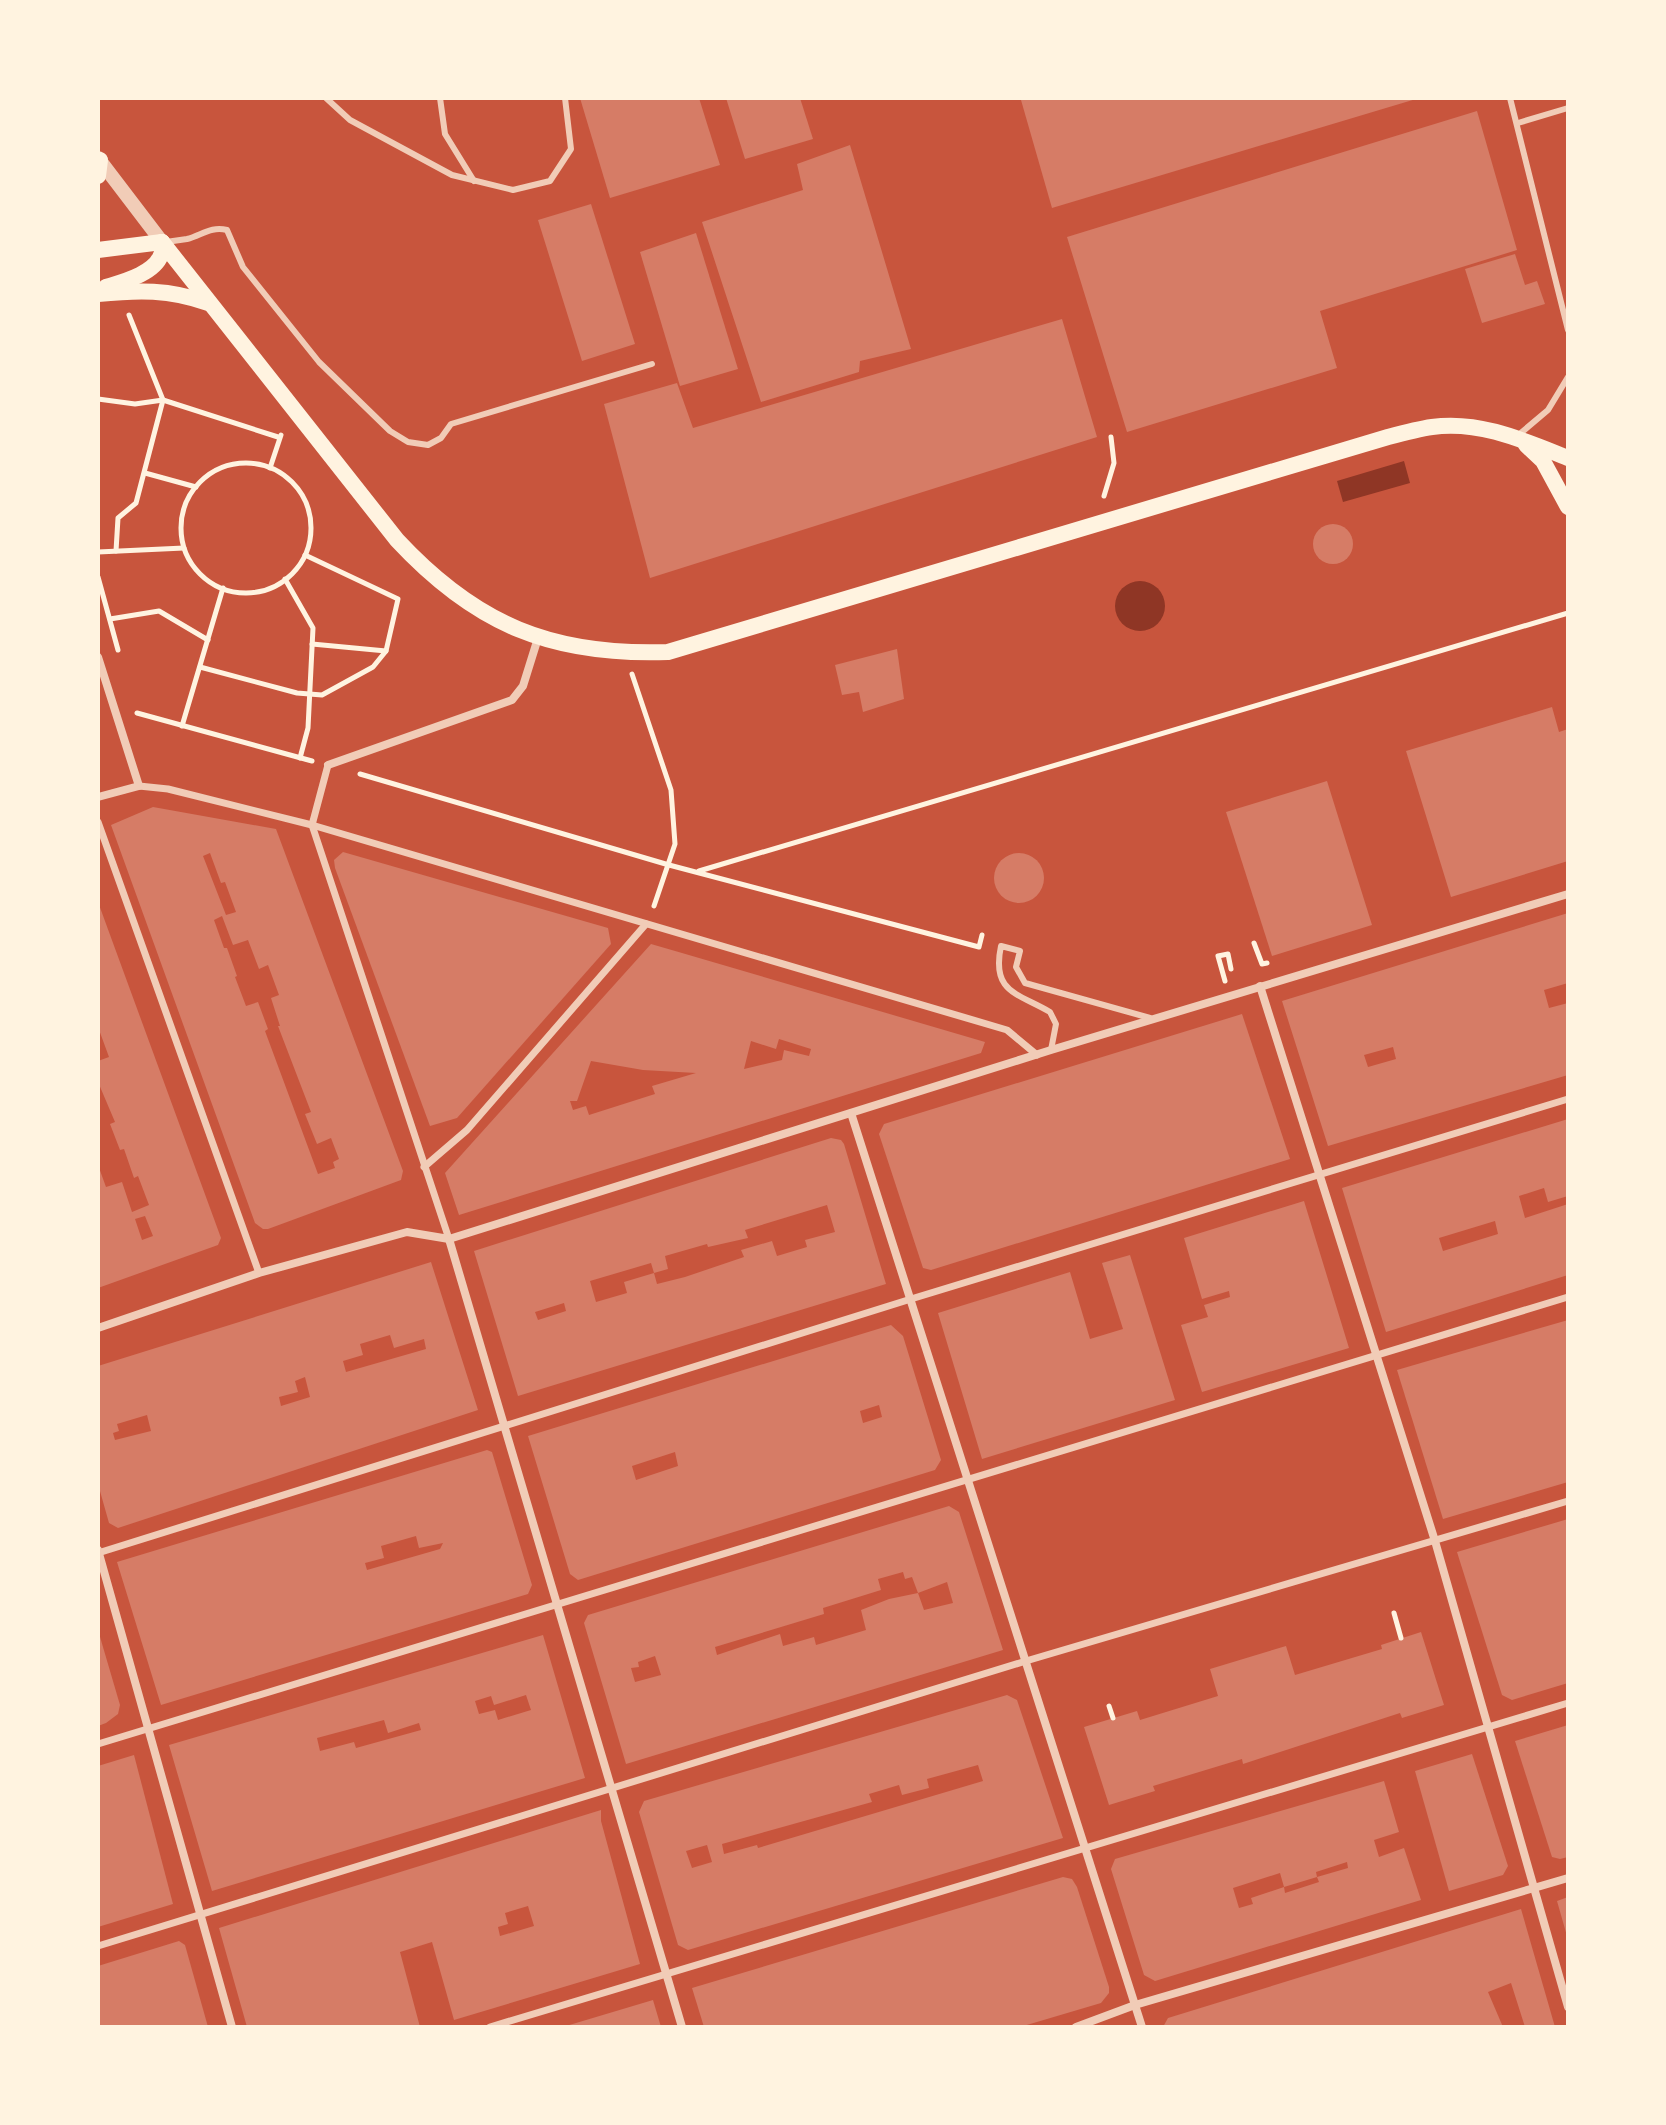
<svg xmlns="http://www.w3.org/2000/svg" width="1666" height="2125" font-family="Mulish,sans-serif">
<style>
.water{fill:#8f3625}
.building{fill:#d67c66;fill-rule:evenodd}
.lines{fill:none;stroke-linecap:round;stroke-linejoin:round}
.path{stroke:#fff3e0;stroke-width:5}
.service{stroke:#f1ccb7;stroke-width:6}
.pedestrian{stroke:#f1ccb7;stroke-width:7}
.minor{stroke:#f1ccb7;stroke-width:8}
.tertiary{stroke:#f1ccb7;stroke-width:14}
.secondary{stroke:#fff3e0;stroke-width:16}
</style>
<rect width="100%" height="100%" fill="#c8553d"/>
<!-- water -->
<g class="water">
<polygon points="1404,461 1410,483 1343,502 1337,481"/>
<circle cx="1140" cy="606" r="25"/>
</g>
<!-- building -->
<g class="building">
<polygon points="580,98 699,98 720,165 610,198"/>
<polygon points="726,98 800,98 813,139 745,159"/>
<polygon points="1029,98 1415,98 1416,99 1052,208 1021,100"/>
<polygon points="1477,111 1517,250 1320,311 1337,368 1127,432 1067,237"/>
<polygon points="850,145 911,349 860,361 859,372 761,402 702,222 803,190 797,164"/>
<polygon points="591,204 635,344 582,361 538,220"/>
<polygon points="696,233 738,369 680,386 640,252"/>
<polygon points="1515,254 1525,285 1537,281 1545,304 1482,323 1465,269"/>
<polygon points="1062,319 1097,437 650,578 604,404 677,383 693,428"/>
<circle cx="1333" cy="544" r="20"/>
<polygon points="897,649 904,699 863,712 859,692 842,695 835,665"/>
<polygon points="1552,707 1559,732 1568,729 1568,861 1451,897 1406,751"/>
<polygon points="1327,781 1372,925 1272,956 1226,812"/>
<path d="M 153,807 L 276,829 L 403,1171 L 401,1180 L 268,1229 L 263,1229 L 255,1223 L 111,825 ZM 210,853 L 221,883 L 225,882 L 236,912 L 226,915 L 203,856 ZM 222,916 L 233,945 L 248,940 L 259,969 L 268,965 L 279,995 L 271,998 L 280,1026 L 278,1026 L 311,1112 L 305,1114 L 317,1144 L 331,1138 L 339,1159 L 333,1162 L 335,1168 L 318,1174 L 265,1031 L 268,1029 L 258,1002 L 246,1006 L 235,977 L 237,976 L 227,948 L 224,948 L 214,920 Z"/>
<polygon points="343,852 608,928 611,944 457,1118 430,1126 335,868 334,860"/>
<circle cx="1019" cy="878" r="25"/>
<path d="M 98,902 L 221,1238 L 218,1245 L 98,1288 L 98,1165 L 106,1187 L 122,1182 L 132,1212 L 149,1205 L 138,1176 L 134,1178 L 124,1149 L 120,1150 L 110,1124 L 115,1122 L 98,1082 L 98,1061 L 109,1057 L 98,1027 ZM 145,1216 L 153,1236 L 142,1240 L 135,1219 Z"/>
<path d="M 1568,913 L 1568,983 L 1544,990 L 1549,1008 L 1568,1003 L 1568,1075 L 1328,1146 L 1282,1001 ZM 1393,1047 L 1396,1059 L 1368,1067 L 1364,1055 Z"/>
<path d="M 651,944 L 682,953 L 985,1042 L 981,1053 L 459,1215 L 445,1173 ZM 779,1039 L 811,1049 L 809,1056 L 784,1050 L 782,1060 L 744,1069 L 751,1041 L 776,1049 ZM 591,1061 L 643,1070 L 696,1073 L 652,1086 L 655,1094 L 589,1115 L 586,1106 L 573,1110 L 570,1101 L 577,1101 Z"/>
<polygon points="1242,1014 1290,1159 931,1270 923,1268 879,1134 884,1124"/>
<path d="M 1568,1119 L 1568,1196 L 1548,1202 L 1544,1188 L 1519,1196 L 1525,1218 L 1568,1204 L 1568,1275 L 1386,1332 L 1342,1188 ZM 1495,1221 L 1498,1234 L 1443,1251 L 1439,1238 Z"/>
<path d="M 831,1138 L 841,1140 L 844,1144 L 886,1284 L 518,1396 L 474,1251 ZM 827,1205 L 835,1232 L 805,1240 L 807,1247 L 777,1256 L 772,1241 L 741,1250 L 744,1257 L 685,1277 L 657,1284 L 654,1273 L 624,1282 L 627,1293 L 596,1302 L 590,1281 L 651,1263 L 654,1273 L 668,1269 L 665,1256 L 707,1244 L 708,1247 L 748,1238 L 745,1230 ZM 564,1303 L 566,1311 L 538,1320 L 535,1312 Z"/>
<polygon points="1304,1201 1349,1348 1202,1392 1181,1325 1208,1317 1204,1305 1230,1297 1229,1291 1202,1299 1184,1238"/>
<polygon points="1130,1255 1175,1400 982,1459 938,1313 1070,1272 1090,1339 1123,1329 1102,1263"/>
<path d="M 431,1262 L 478,1410 L 118,1528 L 109,1523 L 98,1484 L 98,1366 ZM 390,1335 L 394,1348 L 424,1339 L 426,1349 L 346,1372 L 343,1361 L 363,1355 L 360,1344 ZM 305,1377 L 310,1397 L 281,1406 L 279,1397 L 298,1392 L 295,1381 ZM 147,1415 L 151,1431 L 115,1440 L 113,1433 L 119,1431 L 117,1424 Z"/>
<polygon points="1568,1320 1568,1482 1443,1519 1397,1370"/>
<path d="M 891,1325 L 903,1336 L 941,1460 L 935,1470 L 578,1580 L 570,1574 L 528,1436 ZM 879,1405 L 882,1417 L 863,1423 L 860,1411 ZM 675,1452 L 678,1466 L 636,1480 L 632,1466 Z"/>
<path d="M 487,1450 L 492,1452 L 532,1585 L 528,1594 L 161,1705 L 117,1562 ZM 416,1536 L 419,1548 L 443,1543 L 440,1549 L 367,1570 L 365,1563 L 384,1558 L 381,1546 Z"/>
<path d="M 949,1506 L 959,1512 L 1003,1650 L 626,1764 L 584,1623 L 588,1615 ZM 903,1572 L 905,1579 L 912,1577 L 918,1593 L 947,1582 L 953,1603 L 924,1610 L 918,1593 L 889,1599 L 861,1610 L 866,1630 L 816,1645 L 814,1637 L 783,1646 L 780,1634 L 717,1655 L 715,1647 L 824,1614 L 823,1608 L 881,1590 L 878,1579 ZM 655,1656 L 661,1675 L 635,1682 L 631,1668 L 639,1667 L 638,1662 Z"/>
<polygon points="1568,1519 1568,1683 1512,1700 1502,1695 1457,1552"/>
<polygon points="98,1630 120,1705 118,1714 106,1723 98,1726"/>
<polygon points="1421,1632 1444,1705 1402,1718 1400,1713 1243,1764 1242,1759 1153,1786 1155,1791 1109,1805 1084,1727 1137,1711 1140,1720 1218,1696 1210,1669 1286,1646 1295,1675 1382,1649 1381,1645"/>
<path d="M 543,1635 L 585,1778 L 212,1891 L 169,1745 ZM 526,1695 L 531,1710 L 498,1720 L 495,1710 L 479,1714 L 475,1701 L 491,1696 L 494,1705 ZM 384,1720 L 388,1733 L 419,1723 L 421,1730 L 356,1748 L 354,1742 L 320,1751 L 317,1738 Z"/>
<path d="M 1007,1695 L 1017,1700 L 1063,1838 L 688,1950 L 678,1945 L 639,1812 L 644,1801 ZM 978,1765 L 983,1781 L 758,1848 L 757,1845 L 724,1854 L 722,1844 L 872,1802 L 869,1794 L 899,1785 L 902,1795 L 929,1788 L 927,1779 ZM 707,1845 L 712,1862 L 692,1868 L 686,1851 Z"/>
<polygon points="1568,1725 1568,1857 1560,1859 1552,1857 1515,1741"/>
<polygon points="1472,1754 1508,1866 1503,1875 1449,1891 1415,1771"/>
<polygon points="134,1755 173,1904 98,1927 98,1766"/>
<path d="M 1384,1781 L 1399,1832 L 1374,1840 L 1379,1857 L 1404,1848 L 1421,1900 L 1155,1981 L 1144,1975 L 1111,1869 L 1115,1859 ZM 1347,1862 L 1348,1868 L 1317,1877 L 1319,1882 L 1285,1893 L 1284,1887 L 1317,1877 L 1316,1872 ZM 1280,1873 L 1284,1887 L 1251,1898 L 1253,1904 L 1239,1908 L 1233,1888 Z"/>
<path d="M 601,1810 L 601,1821 L 640,1964 L 454,2020 L 432,1942 L 400,1952 L 420,2027 L 247,2027 L 219,1928 ZM 528,1906 L 534,1926 L 500,1936 L 498,1927 L 508,1924 L 505,1913 Z"/>
<polygon points="1063,1877 1072,1879 1077,1887 1109,1987 1109,1993 1101,2003 1020,2027 704,2027 692,1988"/>
<polygon points="1568,1897 1568,1936 1567,1936 1557,1901"/>
<polygon points="1521,1909 1555,2027 1525,2027 1511,1983 1488,1992 1503,2027 1163,2027 1168,2018"/>
<polygon points="179,1941 185,1945 208,2027 98,2027 98,1966"/>
<polygon points="653,2000 661,2027 566,2027 566,2026"/>
</g>
<g class="lines">
<!-- path -->
<g class="path">
<polyline points="98,399 135,404 163,400 278,437"/>
<circle cx="246" cy="528" r="65"/>
<polyline points="270,468 281,435"/>
<polyline points="145,473 196,487"/>
<polyline points="1104,496 1114,463 1111,437"/>
<polyline points="116,551 118,518 136,503 163,400 129,315"/>
<polyline points="98,552 184,548"/>
<polyline points="98,577 118,650"/>
<polyline points="285,579 313,628 308,728 300,758"/>
<polyline points="110,619 159,611 208,640"/>
<polyline points="312,644 386,651"/>
<polyline points="200,667 297,693 322,695 373,667 386,651 398,599 305,555"/>
<polyline points="632,674 671,790 675,844 654,906"/>
<polyline points="137,713 312,761"/>
<polyline points="182,726 223,588"/>
<polyline points="360,774 669,865 979,947 982,935"/>
<polyline points="699,871 1568,613"/>
<polyline points="1254,943 1262,964 1267,963"/>
<polyline points="1225,981 1218,956 1228,954 1231,969"/>
<polyline points="1394,1613 1401,1638"/>
<polyline points="1109,1706 1113,1718"/>
</g>
<!-- service -->
<g class="service">
<polyline points="326,98 350,120 452,175 513,190 550,181 571,149 565,98"/>
<polyline points="440,98 445,134 474,181"/>
<polyline points="1510,98 1568,330"/>
<polyline points="1518,123 1568,108"/>
<path d="M 166,242 C 173,241 180,240 187,239 C 202,235 211,226 227,230 L 243,267 L 319,362 L 390,431 L 408,442 L 428,445 L 441,438 L 451,424 L 652,364"/>
<polyline points="1516,437 1548,410 1568,377"/>
<path d="M 1051,1050 L 1056,1024 L 1050,1012 C 1018,993 991,993 1001,946 L 1020,951 L 1016,967 L 1025,983 L 1150,1018"/>
</g>
<!-- pedestrian -->
<g class="pedestrian">
<polyline points="139,786 168,789 312,825 1007,1030 1037,1055"/>
<polyline points="98,822 259,1273"/>
<polyline points="312,825 449,1239"/>
<polyline points="312,825 328,765"/>
<polyline points="424,1167 467,1130 646,924"/>
<polyline points="98,1553 911,1299 1568,1099"/>
<polyline points="98,1744 1568,1297"/>
<polyline points="98,1946 1026,1661 1568,1501"/>
<polyline points="490,2027 1568,1703"/>
</g>
<!-- minor -->
<g class="minor">
<polyline points="98,657 139,786 98,797"/>
<polyline points="328,765 512,700 523,686 538,638"/>
<polyline points="1260,986 1435,1541 1568,2007"/>
<polyline points="851,1113 1142,2027"/>
<polyline points="449,1239 682,2027"/>
<polyline points="98,1328 259,1273 407,1232 449,1239 1051,1050 1568,894"/>
<polyline points="98,1550 232,2027"/>
<polyline points="1076,2027 1135,2005 1568,1878"/>
</g>
<!-- tertiary -->
<polyline class="tertiary" points="98,158 162,242"/>
<!-- secondary -->
<g class="secondary">
<polyline points="98,176 100,160"/>
<path d="M 162,242 L 397,540 C 476,625 552,656 668,652 L 1388,437 C 1403,433 1418,429 1432,427 C 1479,420 1525,441 1568,458"/>
<polyline points="98,250 162,242"/>
<path d="M 106,287 C 122,282 154,274 161,255 C 163,251 162,247 162,242"/>
<path d="M 98,294 C 138,290 169,289 208,303"/>
<polyline points="1526,445 1543,461 1568,507"/>
</g>
</g>
<!-- border -->
<rect width="1666" height="2125" fill="none" stroke="#fff3e0" stroke-width="200"/>
</svg>
